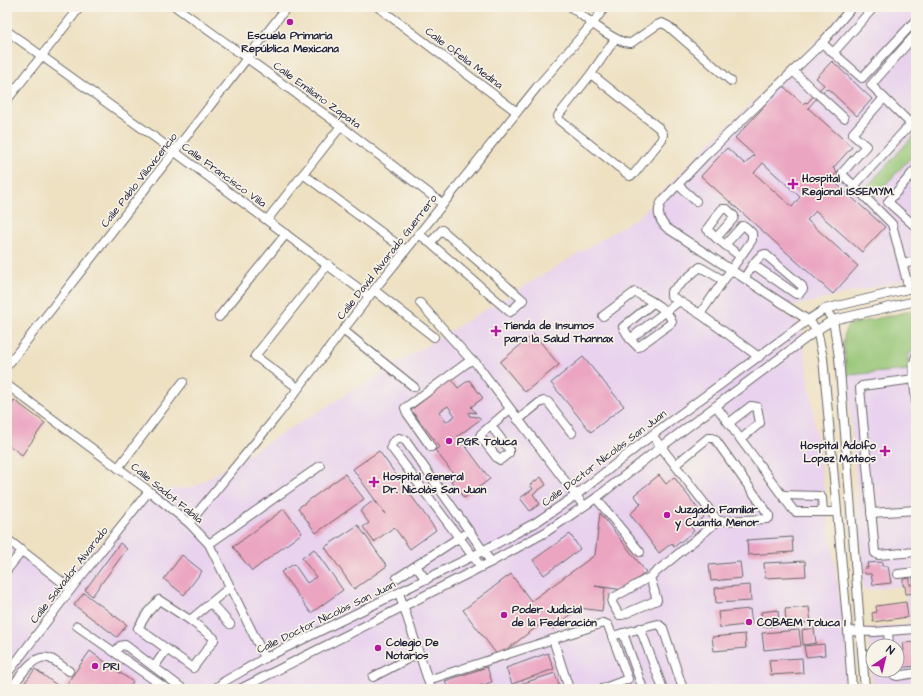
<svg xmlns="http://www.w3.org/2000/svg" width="923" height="696" font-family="'Architects Daughter',sans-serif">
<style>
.built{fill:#e8d2ee;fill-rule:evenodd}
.green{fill:#94c473;stroke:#5b7357}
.building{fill:#eba5c1;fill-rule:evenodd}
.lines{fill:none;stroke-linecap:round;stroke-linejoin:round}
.minor-casing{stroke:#69656a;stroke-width:10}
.minor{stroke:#fff;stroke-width:8}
.poi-dot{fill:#b5179e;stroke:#f7f3e8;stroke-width:1.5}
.labels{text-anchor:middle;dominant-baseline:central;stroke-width:3.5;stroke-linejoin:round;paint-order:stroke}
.poi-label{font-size:11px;font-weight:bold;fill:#22223b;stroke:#f7f3e8;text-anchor:start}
.street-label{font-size:11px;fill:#22223b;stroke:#f7f3e8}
</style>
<rect width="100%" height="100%" fill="#f7f3e8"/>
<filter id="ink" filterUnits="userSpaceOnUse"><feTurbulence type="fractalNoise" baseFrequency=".025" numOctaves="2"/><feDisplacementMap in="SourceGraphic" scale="8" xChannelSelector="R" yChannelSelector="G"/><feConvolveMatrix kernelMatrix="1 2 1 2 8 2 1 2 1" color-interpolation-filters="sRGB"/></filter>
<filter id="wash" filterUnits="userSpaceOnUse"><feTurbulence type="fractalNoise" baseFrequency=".012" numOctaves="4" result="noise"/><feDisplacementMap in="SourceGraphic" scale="16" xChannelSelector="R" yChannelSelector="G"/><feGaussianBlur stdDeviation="0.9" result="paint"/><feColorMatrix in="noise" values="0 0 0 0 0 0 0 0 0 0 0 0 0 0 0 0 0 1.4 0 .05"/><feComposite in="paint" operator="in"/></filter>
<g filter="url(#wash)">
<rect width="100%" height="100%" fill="#eee1c2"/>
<!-- built -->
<g class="built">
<polygon points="846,7 916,7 916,277 778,310 801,325 852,689 7,689 7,540 61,583 152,492 194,487 640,216 701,151 820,38"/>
<path d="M 916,310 L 916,689 L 873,689 L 868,629 L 909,624 L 905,586 L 864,590 L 860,527 L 844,340 L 846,328 L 848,325 ZM 873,646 L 897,646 L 897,670 L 873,670 Z"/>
</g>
<!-- green -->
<g class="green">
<polygon points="916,133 916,152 873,198 864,190"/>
<path d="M 916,310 L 916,346 L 908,356 L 908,370 L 847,375 C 846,363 840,335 848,325 Z"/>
<polygon points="818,683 818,689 793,689 792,685"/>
</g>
<g id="blocks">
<!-- building -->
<g class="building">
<path d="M 832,61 L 872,99 L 857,116 L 828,89 L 827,90 L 825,89 L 808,108 L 852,147 L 833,168 L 837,172 L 831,179 L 885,227 L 862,252 L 816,211 L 807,220 L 858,266 L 833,294 L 701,176 L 727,148 L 745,164 L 754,155 L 735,138 L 783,86 L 803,104 L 805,102 L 807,103 L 824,85 L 816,78 ZM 763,163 L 800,197 L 792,207 L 754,173 Z"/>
<polygon points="534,334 559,365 525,392 500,362"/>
<polygon points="583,357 624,406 591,432 551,383"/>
<path d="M 451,379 L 458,388 L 469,380 L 483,398 L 471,407 L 476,413 L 469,412 L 469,416 L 479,417 L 481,419 L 458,436 L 490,479 L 464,498 L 451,481 L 456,477 L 435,450 L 440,447 L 411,410 ZM 448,406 L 455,416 L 446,422 L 439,412 Z"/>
<polygon points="14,400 45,423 22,455 7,444 7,401 12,404"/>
<polygon points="379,451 436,530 410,549 394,527 374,542 363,527 369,523 360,511 374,500 385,514 353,469"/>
<polygon points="345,474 364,499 316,533 298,508"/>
<polygon points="659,475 666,484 674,477 704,517 691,527 694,531 674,547 672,543 659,553 630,514 641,504 634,495"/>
<polygon points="541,477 546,485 533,494 540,504 530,511 520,498 533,489 530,485"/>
<polygon points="284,509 302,533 252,571 233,547"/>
<polygon points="600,513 646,572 624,590 595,586 605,588 602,611 579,608 553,629 546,620 498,656 463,610 511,574 531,601 595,555"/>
<polygon points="358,525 387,566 354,589 325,547"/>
<polygon points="570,534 580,549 544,575 533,560"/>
<polygon points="792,537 793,552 748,555 747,540"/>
<polygon points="120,543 127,549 92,596 85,590"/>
<polygon points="314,549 343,590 311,613 281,572 294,564 307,583 316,577 302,558"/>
<polygon points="182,555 202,571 184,595 164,579"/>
<polygon points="805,561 806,576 765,578 764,563"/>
<polygon points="740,562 742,578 711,581 709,565"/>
<polygon points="882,562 882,566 888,566 891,583 873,585 871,574 865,574 864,568 868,568 867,563"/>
<polygon points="916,576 916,593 906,594 905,586 903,586 903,579 910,578 910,585 914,585 913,577"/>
<polygon points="750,585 751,601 716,603 715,588"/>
<polygon points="84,593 127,625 117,637 74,605"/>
<polygon points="906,602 908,617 873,622 872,613 877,612 876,606"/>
<polygon points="809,607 811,622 786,625 785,609"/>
<polygon points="750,609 752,624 720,628 718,612"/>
<polygon points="778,610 779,626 762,627 761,612"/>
<polygon points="814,628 816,643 803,645 802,630"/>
<polygon points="799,630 801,646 764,650 762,633"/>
<polygon points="745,634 746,648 714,651 712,637"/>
<polygon points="916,642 916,666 897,668 897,652 904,651 903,643"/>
<polygon points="824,644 825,655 806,657 804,646"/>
<polygon points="90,651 133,682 128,689 63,689"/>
<polygon points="548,653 554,669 512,684 506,668"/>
<polygon points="802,658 803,673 771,675 769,660"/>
<polygon points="487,667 492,682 470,689 448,689 445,681"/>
<polygon points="35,669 62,689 20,689"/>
<polygon points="555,673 560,688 556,689 515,689 514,686"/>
</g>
</g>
</g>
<g filter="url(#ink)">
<use href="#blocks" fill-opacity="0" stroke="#69656a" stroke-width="1"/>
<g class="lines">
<!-- minor casing -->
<g class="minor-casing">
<g id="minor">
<polyline points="176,7 341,126 443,204"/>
<polyline points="378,7 517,112"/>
<path d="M 571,7 C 583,16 617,45 631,43 L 657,25 L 662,23 L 668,26 L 731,81"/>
<polyline points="7,31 175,152 369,296"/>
<polyline points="822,43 862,78 916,20"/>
<polyline points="833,53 874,7"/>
<polyline points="793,71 816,93"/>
<polyline points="591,74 659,128 663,134 662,139 634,174 630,176 559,120 558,116 591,74 615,39"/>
<polyline points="819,95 844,118"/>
<polyline points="884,98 853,133 853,135 866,146 843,172 842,174 892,224 909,289"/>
<polyline points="7,100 80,7"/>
<polyline points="911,124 871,85 916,34"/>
<polyline points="916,171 914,171 888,202 916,227"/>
<polyline points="303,174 405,250"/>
<polyline points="678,185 696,201"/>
<polyline points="854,186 916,118"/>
<polyline points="267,220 341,126"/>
<polyline points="419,234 430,243 510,312 523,300 442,230 430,243"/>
<polyline points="716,238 733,219 734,216 727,209 722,209 707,229 716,238 740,256"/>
<polyline points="903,264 916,261"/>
<path d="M 744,278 C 750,271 756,256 765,254 L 802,286 L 803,289 L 799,294 L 796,294 L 754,265"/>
<polyline points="723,280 700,267 671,292 671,296 700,314 752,240 752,233 746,227 742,226 725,245"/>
<polyline points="374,290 434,337"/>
<polyline points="420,303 471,360"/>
<polyline points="825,309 833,320 839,357 865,689"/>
<polyline points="700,314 759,357"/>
<path d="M 603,316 L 635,292 C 647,299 668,308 672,322 L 670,324 L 638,347 L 630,339 L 623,327 L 653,303"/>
<polyline points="219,317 286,234"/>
<polyline points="343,330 414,387"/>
<polyline points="630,339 678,302"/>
<path d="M 916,356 C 911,367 915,389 916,402"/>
<polyline points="7,366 287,7"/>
<polyline points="914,379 862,386 860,388 875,553 878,555 916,552"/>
<polyline points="7,385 149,491 189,523 209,544 265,658"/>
<polyline points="298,388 255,356 328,264"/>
<polyline points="716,406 793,510 796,512 836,512"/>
<polyline points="518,420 539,403 544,401 548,402 572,433"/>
<polyline points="729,423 751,406 757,407 760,423 741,439"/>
<polyline points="491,426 509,449 509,453 500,460 497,458 480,436 481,434 510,409"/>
<polyline points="652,435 718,521"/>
<polyline points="431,447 407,413 405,408 471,360 475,362 478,366 584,506"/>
<polyline points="118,468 183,382"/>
<polyline points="782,495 820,496 822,498 823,512"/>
<polyline points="596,498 640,552"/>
<polyline points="871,513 916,510"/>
<polyline points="189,523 277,416 374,290 537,87 593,23 605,7"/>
<polyline points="7,539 71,589"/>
<polyline points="209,544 320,466"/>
<polyline points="416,566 426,580"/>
<polyline points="481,567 391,447 392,443 399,438 405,440 491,562"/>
<polyline points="7,570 22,551"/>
<polyline points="898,574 916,572"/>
<polyline points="650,577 657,600 622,615 619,615 612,603 613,598 650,577 718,521 767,519 769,518 769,515 715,439 712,438 708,438 675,465"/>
<polyline points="397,578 463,535"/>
<polyline points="399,593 431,689"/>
<polygon points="159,600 190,620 214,638 214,640 193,668 138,628 148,612"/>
<polyline points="211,603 230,624"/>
<polyline points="190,620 230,587"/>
<polyline points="77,626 167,689"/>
<polyline points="640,628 663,689"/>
<polyline points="848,631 874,632 916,629"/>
<polyline points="888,631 889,646"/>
<polyline points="623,633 643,689"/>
<polyline points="612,636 658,624 663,628 683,689"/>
<polyline points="553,639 569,689"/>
<polyline points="115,652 120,646 125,645 183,689"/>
<polyline points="154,667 166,650"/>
<polyline points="892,670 894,675 897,676 916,673"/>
<polyline points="7,674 71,589 149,491"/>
<polyline points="373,677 419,653"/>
<polyline points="428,680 603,623 608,625 628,679 602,689"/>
<path d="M 11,689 C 19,678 34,651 51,659 C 57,662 63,667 69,671"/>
<polyline points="215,689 225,681 265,658 473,556 535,523 575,496 652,435 808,320 825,309 916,287"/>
<polyline points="240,689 491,562 546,532 596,498 661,447 817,330 833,320 916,301"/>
<path d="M 852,689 L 848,631 L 823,358 L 817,330 L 808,320 L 667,228 C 658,220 656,209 663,200 L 706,155 L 822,43 L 852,7"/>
</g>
</g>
<!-- minor -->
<use href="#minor" class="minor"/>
</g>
</g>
<!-- markers -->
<g class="poi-dot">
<circle cx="290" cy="22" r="4"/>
<path d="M791 178h4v4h4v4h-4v4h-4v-4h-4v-4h4z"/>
<path d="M494 325h4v4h4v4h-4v4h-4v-4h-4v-4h4z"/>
<circle cx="449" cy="441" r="4"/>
<path d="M883 445h4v4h4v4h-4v4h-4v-4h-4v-4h4z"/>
<path d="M372 476h4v4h4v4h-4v4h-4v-4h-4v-4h4z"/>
<circle cx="667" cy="515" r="4"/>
<circle cx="504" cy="615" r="4"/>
<circle cx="749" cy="622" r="4"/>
<circle cx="378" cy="648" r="4"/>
<circle cx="95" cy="666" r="4"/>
</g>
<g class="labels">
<!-- poi labels -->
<g class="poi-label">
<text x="290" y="35" text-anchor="middle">Escuela Primaria<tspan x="290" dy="13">República Mexicana</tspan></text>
<text x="802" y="178">Hospital<tspan x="802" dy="13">Regional ISSEMYM.</tspan></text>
<text x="504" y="325">Tienda de Insumos<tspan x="504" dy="13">para la Salud Thannax</tspan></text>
<text x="457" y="441">PGR Toluca</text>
<text x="876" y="445" text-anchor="end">Hospital Adolfo<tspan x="876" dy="13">Lopez Mateos</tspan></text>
<text x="383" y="476">Hospital General<tspan x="383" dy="13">Dr. Nicolás San Juan</tspan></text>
<text x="675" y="509">Juzgado Familiar<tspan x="675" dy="13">y Cuantía Menor</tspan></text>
<text x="512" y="609">Poder Judicial<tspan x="512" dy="13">de la Federación</tspan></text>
<text x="757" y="622">COBAEM Toluca 1</text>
<text x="386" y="642">Colegio De<tspan x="386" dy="13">Notarios</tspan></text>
<text x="103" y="666">PRI</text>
</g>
<!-- street labels -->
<g class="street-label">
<text transform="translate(464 58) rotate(37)">Calle Ofelia Medina</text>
<text transform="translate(317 95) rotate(36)">Calle Emiliano Zapata</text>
<text transform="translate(224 175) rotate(36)">Calle Francisco Villa</text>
<text transform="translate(139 180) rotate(-52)">Calle Pablo Villavicencio</text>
<text transform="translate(387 257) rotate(-52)">Calle David Alvarado Guerrero</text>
<text transform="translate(604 458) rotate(-37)">Calle Doctor Nicolás San Juan</text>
<text transform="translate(167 493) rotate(39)">Calle Sadot Fabila</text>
<text transform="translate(69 575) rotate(-52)">Calle Salvador Alvarado</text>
<text transform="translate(326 617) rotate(-26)">Calle Doctor Nicolás San Juan</text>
</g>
</g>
<!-- margin -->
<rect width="923" height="696" fill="none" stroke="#f7f3e8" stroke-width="24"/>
<!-- north arrow -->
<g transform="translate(885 658) rotate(35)"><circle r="19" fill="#f7f3e8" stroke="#a29fa3"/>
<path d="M0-3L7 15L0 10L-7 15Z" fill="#b5179e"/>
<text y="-6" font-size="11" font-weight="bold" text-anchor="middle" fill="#22223b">N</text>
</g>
</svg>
